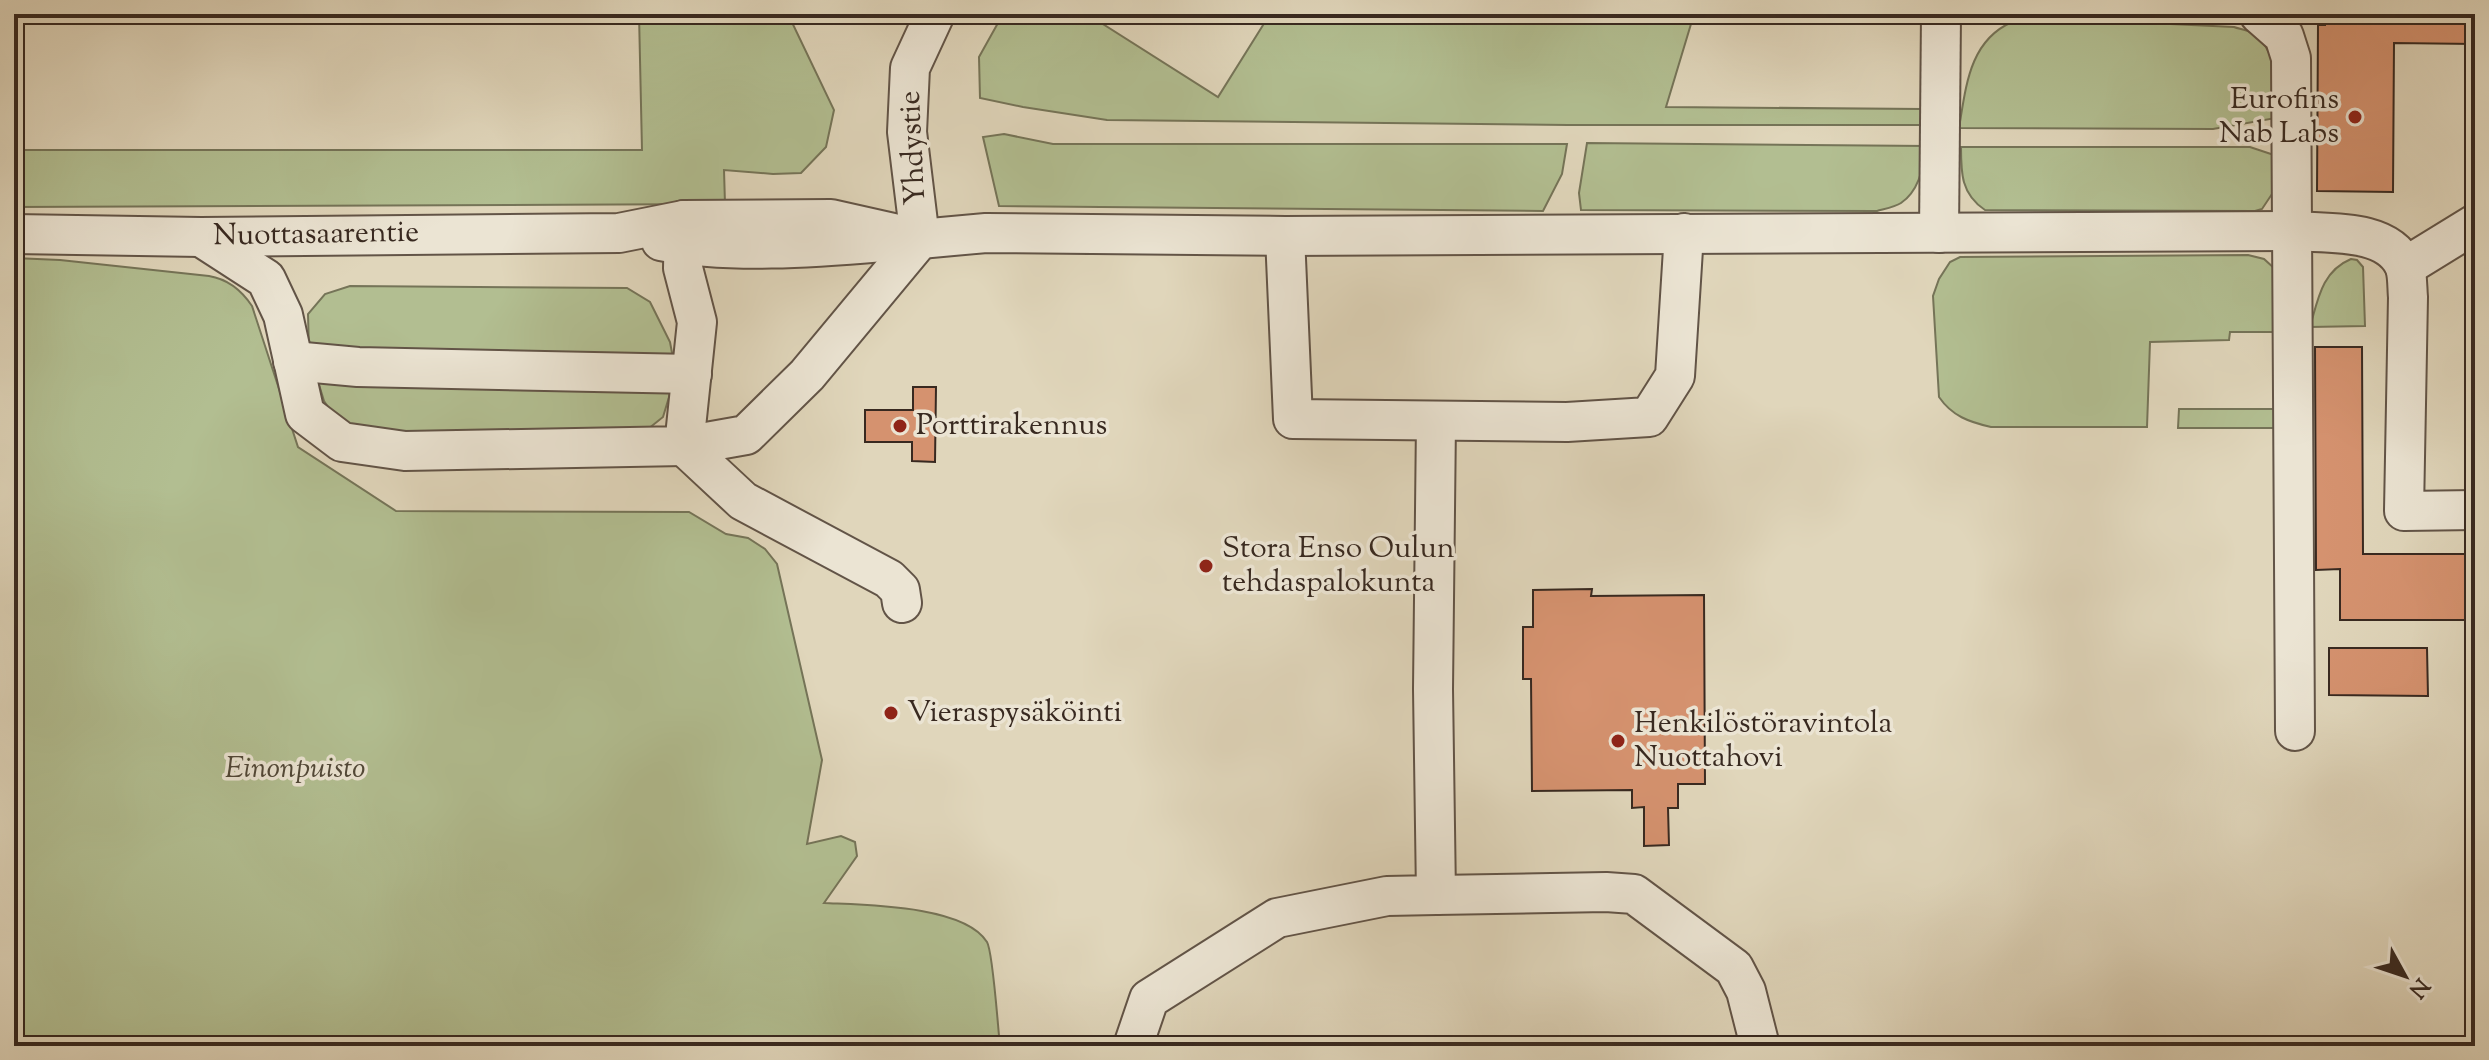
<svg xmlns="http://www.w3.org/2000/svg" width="2489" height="1060" font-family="'Sorts Mill Goudy',serif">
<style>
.green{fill:#b2be91;stroke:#757458;stroke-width:2}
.building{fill:#d5926f;stroke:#382920;stroke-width:2}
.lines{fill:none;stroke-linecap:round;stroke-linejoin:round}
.minor-casing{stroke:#625447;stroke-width:42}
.minor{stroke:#ebe4d3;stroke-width:38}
.poi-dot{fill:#8f2418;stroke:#ebe4d3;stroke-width:3}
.labels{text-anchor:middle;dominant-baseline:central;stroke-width:7;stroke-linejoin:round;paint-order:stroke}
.poi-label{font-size:30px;fill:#382920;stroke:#ebe4d3;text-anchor:start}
.street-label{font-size:30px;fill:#382920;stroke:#ebe4d3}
.park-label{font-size:30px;font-style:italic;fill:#504737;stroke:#ebe4d3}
</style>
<rect width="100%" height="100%" fill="#e0d6bb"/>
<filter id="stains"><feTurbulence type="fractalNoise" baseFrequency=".0025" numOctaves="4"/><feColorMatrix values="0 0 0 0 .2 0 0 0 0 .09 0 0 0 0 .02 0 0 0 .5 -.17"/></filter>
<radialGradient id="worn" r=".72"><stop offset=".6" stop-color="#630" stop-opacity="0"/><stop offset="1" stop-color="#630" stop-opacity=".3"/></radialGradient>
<!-- green -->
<g class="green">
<polygon points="639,14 788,14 834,110 826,147 801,173 773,174 724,170 725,204 14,207 14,150 642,150"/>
<polygon points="1003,14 1087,14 1218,97 1270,14 1694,14 1666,107 1922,109 1924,125 1568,125 1107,120 1023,107 980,98 979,57"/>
<path d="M 2043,18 L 2234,27 C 2239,29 2248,30 2252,33 C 2280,51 2276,90 2276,118 L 2213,129 L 1959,128 C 1966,87 1969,41 2012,22 C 2021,18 2034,19 2043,18 Z"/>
<polygon points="1004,134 1053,144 1567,144 1562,174 1543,211 999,206 983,137"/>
<path d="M 1587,143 L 1927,146 C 1923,166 1920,190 1901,203 C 1895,207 1884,209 1877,211 L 1581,210 L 1579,193 Z"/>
<path d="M 1961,147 L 2250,147 L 2277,156 L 2274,191 L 2262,209 L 2255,211 L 1985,210 C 1961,194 1961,173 1961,147 Z"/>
<path d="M 2248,255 L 2264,259 L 2275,269 L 2277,332 L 2230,332 L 2229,340 L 2150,342 L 2147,427 L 1991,427 C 1969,422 1952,416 1939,397 L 1933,296 L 1939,279 L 1950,262 L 1960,257 Z"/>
<path d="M 14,258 L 60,260 L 209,276 C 227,279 242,291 252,306 L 298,447 L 396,511 L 689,512 L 726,534 L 748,538 L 765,549 L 777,564 L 822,760 L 807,844 L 841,836 L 855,842 L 857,856 L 824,903 C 864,905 964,905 987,942 C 993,952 998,1029 1000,1046 L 14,1046 Z"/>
<path d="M 2351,259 L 2357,260 L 2363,267 L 2365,326 L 2310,327 C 2318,299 2322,271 2351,259 Z"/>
<polygon points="350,286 627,288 650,302 670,342 676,374 663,417 638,437 347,435 324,401 309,352 308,314 325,294"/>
<polygon points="2179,409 2277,409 2277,420 2274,428 2178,428"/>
</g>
<!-- building -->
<g class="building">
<polygon points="2322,14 2475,14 2475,44 2394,43 2393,192 2317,191 2318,25 2325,25 2325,17"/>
<polygon points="2315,347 2362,347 2363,554 2475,554 2475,620 2340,620 2340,569 2316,570"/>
<polygon points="913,387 936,387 935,462 912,461 912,442 865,442 865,410 913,410"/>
<polygon points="1592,589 1591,596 1704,595 1705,784 1678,784 1678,808 1668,808 1669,845 1644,846 1644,807 1632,808 1632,790 1532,791 1531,679 1523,679 1523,627 1533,627 1533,590"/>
<polygon points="2329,648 2427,648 2428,696 2329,695"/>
</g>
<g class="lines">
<!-- minor casing -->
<g class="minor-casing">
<g id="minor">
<polyline points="2259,14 2284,36 2291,58 2295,731"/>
<polyline points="1939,233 1941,14"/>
<path d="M 14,234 L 201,237 L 619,233 L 684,220 L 831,219 L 920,239 L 986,233 L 1285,236 L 2293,231 C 2328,234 2387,228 2404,265 C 2408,274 2407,288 2408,297 L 2404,511 L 2475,510"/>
<polyline points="1285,236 1293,419 1567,422 1649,417 1675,376 1684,233"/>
<polyline points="201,237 266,279 283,315 305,414 342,442 405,451 684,446 697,322 683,268 684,220"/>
<polyline points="920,239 907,132 910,68 935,14"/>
<path d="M 661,241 C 730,254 812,248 882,242"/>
<polyline points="2405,267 2475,224"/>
<polyline points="293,361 358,367 692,374"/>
<polyline points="684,446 746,435 807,375 920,239"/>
<polyline points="684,446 743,501 889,579 900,590 902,603"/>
<polyline points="1436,895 1606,892 1634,894 1734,968 1746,991 1760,1046"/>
<polyline points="1133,1046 1149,999 1277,918 1387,896 1436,895 1433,689 1436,421"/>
</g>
</g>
<!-- minor -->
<use href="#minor" class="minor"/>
</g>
<!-- markers -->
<g class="poi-dot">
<circle cx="2355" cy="117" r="8"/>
<circle cx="900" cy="426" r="8"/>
<circle cx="1206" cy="566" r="8"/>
<circle cx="891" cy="713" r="8"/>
<circle cx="1618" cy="741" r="8"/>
</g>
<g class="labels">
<!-- poi labels -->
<g class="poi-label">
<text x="2339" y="100" text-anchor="end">Eurofins<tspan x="2339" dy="34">Nab Labs</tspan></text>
<text x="916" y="426">Porttirakennus</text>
<text x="1222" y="549">Stora Enso Oulun<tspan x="1222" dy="34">tehdaspalokunta</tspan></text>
<text x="907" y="713">Vieraspysäköinti</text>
<text x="1634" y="724">Henkilöstöravintola<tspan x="1634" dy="34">Nuottahovi</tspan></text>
</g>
<!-- street labels -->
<g class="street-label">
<text transform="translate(914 148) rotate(-93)">Yhdystie</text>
<text transform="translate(316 235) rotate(-1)">Nuottasaarentie</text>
</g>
<!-- park labels -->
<g class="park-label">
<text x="295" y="769">Einonpuisto</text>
</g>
</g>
<!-- margin -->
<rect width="2489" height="1060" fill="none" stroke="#e0d6bb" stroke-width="48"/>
<rect x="16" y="16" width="2457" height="1028" fill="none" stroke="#382920" stroke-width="4"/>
<rect x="24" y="24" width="2441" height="1012" fill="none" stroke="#382920" stroke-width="2"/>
<!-- north arrow -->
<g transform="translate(2405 976) rotate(130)" stroke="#ebe4d3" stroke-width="6" paint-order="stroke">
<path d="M0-6L14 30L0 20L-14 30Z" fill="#382920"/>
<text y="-12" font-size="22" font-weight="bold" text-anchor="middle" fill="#382920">N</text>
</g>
<rect width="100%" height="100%" filter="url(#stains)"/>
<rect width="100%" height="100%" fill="url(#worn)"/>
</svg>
